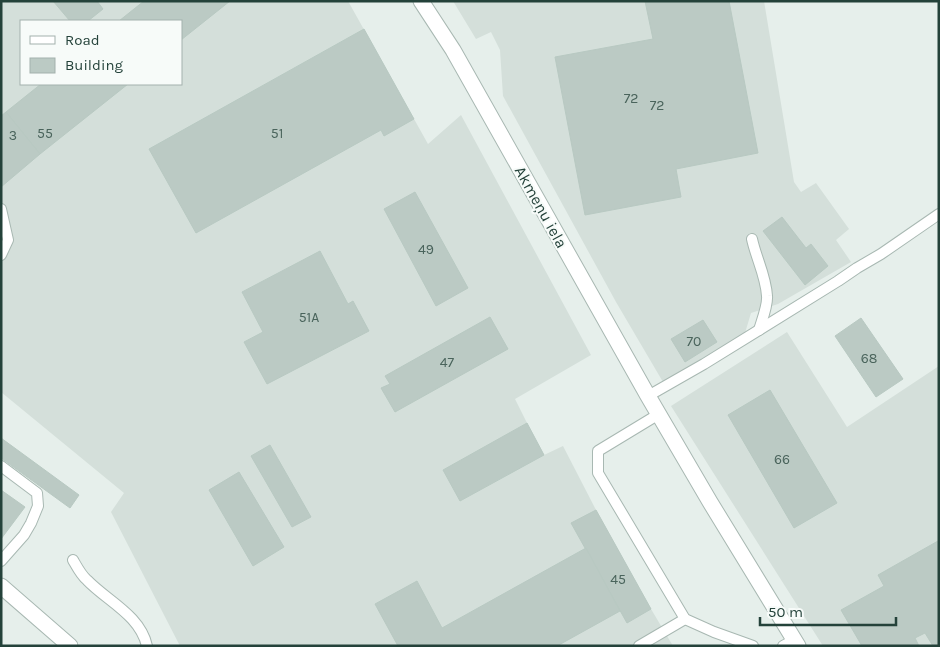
<svg xmlns="http://www.w3.org/2000/svg" width="940" height="647" font-family="Karla,sans-serif">
<style>
.built{fill:#d4dfda;fill-rule:evenodd}
.building{fill:#bbcac4;stroke:#b8c9c2}
.lines{fill:none;stroke-linecap:round;stroke-linejoin:round}
.service-casing{stroke:#a8b8b2;stroke-width:12}
.minor-casing{stroke:#a8b8b2;stroke-width:17}
.service{stroke:#fff;stroke-width:10}
.minor{stroke:#fff;stroke-width:15}
.labels{text-anchor:middle;dominant-baseline:central;stroke-width:4;stroke-linejoin:round;paint-order:stroke}
.number-label{font-size:14px;fill:#4a645c}
.street-label{font-size:16px;fill:#24423a;stroke:#f7fbf9}
</style>
<rect width="100%" height="100%" fill="#e6efeb"/>
<!-- built -->
<g class="built">
<path d="M 1,1 L 348,1 L 428,144 L 461,115 L 591,355 L 515,399 L 527,423 L 544,455 L 563,446 L 596,510 L 651,609 L 673,646 L 180,646 L 111,512 L 124,493 L 1,392 ZM 21,21 L 181,21 L 181,84 L 21,84 Z"/>
<polygon points="453,1 764,1 794,182 801,192 816,183 849,229 836,240 851,262 778,304 751,313 745,333 663,382 616,302 503,96 500,50 491,32 476,39"/>
<polygon points="787,332 847,427 939,366 939,646 823,646 671,406"/>
</g>
<!-- building -->
<g class="building">
<polygon points="53,1 97,1 103,9 88,21 70,21"/>
<polygon points="144,1 230,1 181,40 181,21 119,21"/>
<polygon points="645,1 729,1 758,153 676,169 681,197 585,215 555,57 653,39"/>
<polygon points="364,29 414,119 384,136 381,130 196,233 149,149"/>
<polygon points="41,84 128,84 40,154 6,112"/>
<polygon points="6,112 40,154 1,187 1,116"/>
<polygon points="415,192 468,288 436,306 384,209"/>
<polygon points="782,217 806,248 811,244 828,266 805,285 763,231"/>
<polygon points="320,251 348,304 353,301 369,331 267,384 244,342 263,332 242,292"/>
<polygon points="490,317 508,349 395,412 381,388 390,384 385,376"/>
<polygon points="861,318 903,379 876,397 835,336"/>
<polygon points="703,320 717,342 685,362 671,339"/>
<polygon points="770,390 837,503 794,528 728,415"/>
<polygon points="527,423 544,455 460,501 443,470"/>
<polygon points="1,438 79,495 70,508 1,458"/>
<polygon points="270,445 311,517 292,527 251,456"/>
<polygon points="239,472 284,547 253,566 209,490"/>
<polygon points="1,490 25,507 1,539"/>
<polygon points="596,510 651,609 627,623 571,523"/>
<polygon points="938,541 939,646 933,646 925,633 915,638 919,646 862,646 841,610 884,586 878,575"/>
<polygon points="586,548 620,611 557,646 398,646 375,604 417,581 442,628"/>
</g>
<g class="lines">
<!-- service casing -->
<g class="service-casing">
<g id="service">
<polyline points="1,209 8,240 1,255"/>
<path d="M 752,239 C 756,258 766,276 767,296 C 768,305 762,320 759,330"/>
<polyline points="648,396 704,364 838,281 857,268 881,254 939,214"/>
<polyline points="659,414 598,451 598,473 685,619 714,632 753,646"/>
<polyline points="1,466 37,493 38,506 31,523 24,535 1,561"/>
<path d="M 73,560 C 77,567 81,575 87,580 C 107,601 140,615 147,646"/>
<polyline points="639,646 685,619"/>
<polyline points="783,646 794,640"/>
</g>
</g>
<!-- minor casing -->
<g class="minor-casing">
<g id="minor">
<polyline points="421,1 453,50 648,396 710,502 798,646"/>
<polyline points="1,586 70,646"/>
</g>
</g>
<!-- service -->
<use href="#service" class="service"/>
<!-- minor -->
<use href="#minor" class="minor"/>
</g>
<g class="labels">
<!-- number labels -->
<g class="number-label">
<text x="631" y="98">72</text>
<text x="657" y="105">72</text>
<text x="45" y="133">55</text>
<text x="277" y="133">51</text>
<text x="13" y="135">3</text>
<text x="426" y="249">49</text>
<text x="309" y="317">51A</text>
<text x="694" y="341">70</text>
<text x="869" y="358">68</text>
<text x="447" y="362">47</text>
<text x="782" y="459">66</text>
<text x="618" y="579">45</text>
</g>
<!-- street labels -->
<g class="street-label">
<text transform="translate(541 207) rotate(61)">Akmeņu iela</text>
</g>
</g>
<!-- border -->
<rect width="940" height="647" fill="none" stroke="#24423a" stroke-width="5"/>
<!-- legend -->
<rect x="20" y="20" width="162" height="65" fill="#f7fbf9" stroke="#a3b1ad"/>
<rect x="30" y="36" width="25" height="8" fill="#ffffff" stroke="#a3b1ad"/>
<text x="65" y="45" font-size="15" fill="#24423a">Road</text>
<rect x="30" y="58" width="25" height="15" fill="#bbcac4" stroke="#a3b1ad"/>
<text x="65" y="70" font-size="15" fill="#24423a">Building</text>
<!-- scale -->
<path d="M760 617v8h136v-8" fill="none" stroke="#24423a" stroke-width="2.5"/>
<text x="768" y="617" font-size="15" fill="#24423a" stroke="#f7fbf9" stroke-width="4" paint-order="stroke">50 m</text>
</svg>
